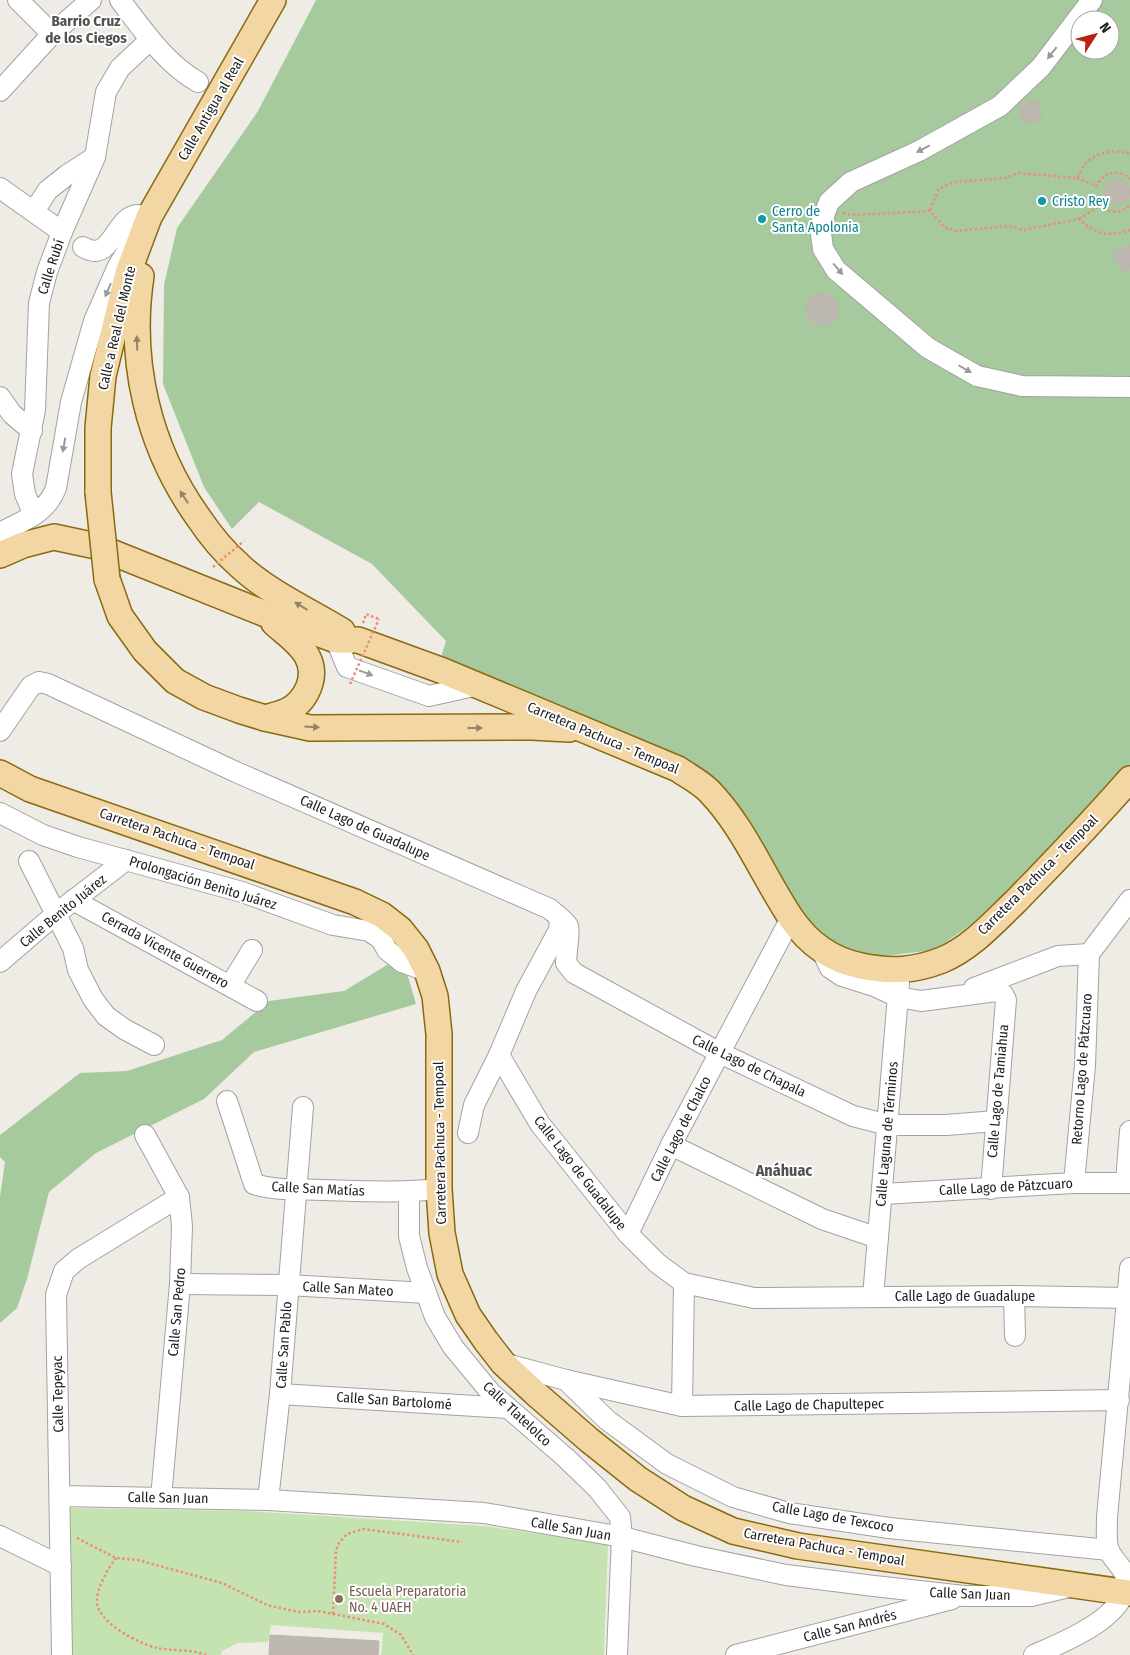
<svg xmlns="http://www.w3.org/2000/svg" width="1130" height="1655" font-family="'Fira Sans Condensed',sans-serif">
<style>
.grass{fill:#c5e3b0}
.forest{fill:#a7c99e;fill-rule:evenodd}
.building{fill:#beb8b2;stroke:#beb4a9}
.lines{fill:none;stroke-linecap:round;stroke-linejoin:round}
.minor-casing{stroke:#a2a2a2;stroke-width:22}
.major-casing{stroke:#896a0f;stroke-width:28}
.path{stroke:#ec8d78;stroke-width:2.5;stroke-dasharray:2.5 2.5;stroke-linecap:butt}
.minor{stroke:#fff;stroke-width:20}
.major{stroke:#f2d7a5;stroke-width:25}
.major-bridge-casing{stroke:#896a0f;stroke-width:28;stroke-linecap:butt}
.path-bridge{stroke:#ec8d78;stroke-width:2.5;stroke-dasharray:2.5 2.5;stroke-linecap:butt}
.major-bridge{stroke:#f2d7a5;stroke-width:25}
.oneway{fill:#9a9a9a}
.oneway2{fill:#938468}
.culture-dot{fill:#0f9aa8;stroke:#fff;stroke-width:2}
.education-dot{fill:#8d6e63;stroke:#fff;stroke-width:2}
.labels{text-anchor:middle;dominant-baseline:central;stroke-width:4;stroke-linejoin:round;paint-order:stroke}
.street-label{font-size:14px;fill:#1e1e1e;stroke:#fff}
.culture-label{font-size:14px;fill:#0d838f;stroke:#fff;text-anchor:start}
.education-label{font-size:14px;fill:#785e54;stroke:#fff;text-anchor:start}
.neighbourhood-label{font-size:15px;font-weight:bold;fill:#515151;stroke:#fff}
.quarter-label{font-size:16px;font-weight:bold;fill:#515151;stroke:#fff}
</style>
<rect width="100%" height="100%" fill="#eeece5"/>
<!-- grass -->
<polygon class="grass" points="70,1508 245,1511 485,1526 608,1544 604,1655 381,1655 383,1633 271,1625 268,1642 238,1643 222,1651 221,1655 72,1655"/>
<!-- forest -->
<g class="forest">
<path d="M 316,0 L 1130,0 L 1130,766 L 1030,871 L 975,922 L 934,950 L 876,957 L 837,947 L 799,910 L 736,812 L 441,657 L 446,641 L 372,564 L 259,502 L 232,529 L 204,487 L 163,384 L 164,285 L 177,228 L 258,111 ZM 1080,20 L 1110,20 L 1110,50 L 1080,50 Z"/>
<polygon points="402,956 416,1004 254,1052 204,1099 96,1153 49,1192 27,1279 17,1308 0,1323 0,1197 5,1162 0,1157 0,1135 80,1073 127,1071 222,1040 269,1001 344,991"/>
</g>
<!-- building -->
<g class="building">
<polygon points="1038,101 1041,120 1023,123 1020,103"/>
<circle cx="1117" cy="192" r="13"/>
<circle cx="1117" cy="192" r="8"/>
<polygon points="1109,186 1118,186 1120,192 1119,198 1109,198 1116,196 1114,192 1115,188 1109,188"/>
<polygon points="1130,245 1130,269 1122,273 1113,252"/>
<circle cx="822" cy="309" r="16"/>
<polygon points="270,1635 379,1641 378,1655 269,1655"/>
</g>
<g class="lines">
<!-- minor casing -->
<g class="minor-casing">
<g id="minor">
<polyline points="18,0 52,34"/>
<path d="M 120,0 C 143,30 165,63 198,82"/>
<polyline points="1092,0 1041,67 1000,106 919,151 851,182 829,202 820,226 823,249 836,270 928,348 977,376 1022,386 1130,387"/>
<polyline points="0,91 52,34 91,0"/>
<polyline points="0,188 62,232"/>
<polyline points="34,211 48,190 67,175 95,157"/>
<polyline points="0,397 12,414 32,431"/>
<polyline points="34,515 25,494 22,474 35,410 39,303 47,272 62,232 95,157 106,92 120,68 150,40"/>
<path d="M 0,533 C 24,520 46,514 56,488 L 71,402 L 94,321 L 118,266 L 149,217 C 146,216 141,215 138,215 C 115,215 112,265 83,247"/>
<polyline points="336,640 347,667 429,696 478,685"/>
<path d="M 0,731 L 31,686 L 39,682 L 48,684 L 236,772 L 550,909 C 555,914 564,920 568,926 C 570,930 566,956 566,963 L 574,973 L 720,1053 L 853,1116 L 888,1125 L 946,1125 L 996,1121"/>
<polyline points="0,813 43,835 78,847 242,892 333,925 369,931 381,939 387,950 402,962 427,971"/>
<polyline points="29,861 73,948 78,970 93,999 106,1016 124,1029 154,1045"/>
<polyline points="73,900 257,1001"/>
<polyline points="822,951 830,968 842,976 874,986 898,997 921,1001 996,991 1003,994 1006,1000 991,1189"/>
<polyline points="1089,954 1130,900"/>
<polyline points="0,962 57,913 126,860"/>
<polyline points="230,986 252,950"/>
<polyline points="974,988 1058,956 1089,954"/>
<polyline points="499,1055 540,1124 628,1234 657,1263 684,1283 754,1298 1014,1296 1127,1298"/>
<path d="M 227,1101 L 254,1184 C 275,1191 301,1189 323,1190 C 362,1191 400,1193 439,1189"/>
<polyline points="468,1133 474,1105 499,1055 526,991 559,930 560,919"/>
<polyline points="145,1135 179,1197 182,1226 180,1284 161,1498"/>
<polyline points="671,1145 822,1219 878,1238"/>
<polyline points="1126,1182 1130,1131"/>
<polyline points="1074,1183 1085,1065 1089,954"/>
<polyline points="409,1192 409,1236 417,1268 435,1317 453,1347 491,1393 566,1458 597,1488 620,1517 622,1537 617,1655"/>
<polyline points="883,1194 1074,1183 1130,1183"/>
<polyline points="628,1234 671,1145 791,918"/>
<polyline points="180,1284 288,1285 426,1293"/>
<polyline points="1014,1296 1015,1336"/>
<polyline points="873,1297 899,983"/>
<polyline points="503,1363 566,1380 682,1406 1119,1400"/>
<polyline points="566,1380 607,1420 667,1464 733,1497 789,1513 889,1528 1109,1550"/>
<polyline points="280,1394 508,1408"/>
<polyline points="682,1406 684,1283"/>
<polyline points="60,1496 268,1500 484,1513 622,1537 696,1556 786,1575 874,1586 964,1596 1031,1596 1069,1587"/>
<polyline points="268,1500 280,1394 303,1107"/>
<polyline points="0,1536 61,1566"/>
<polyline points="62,1655 56,1295 64,1271 78,1259 179,1197"/>
<polyline points="736,1655 952,1599"/>
<path d="M 1034,1655 C 1061,1643 1130,1617 1126,1578 C 1124,1567 1111,1559 1108,1548 C 1106,1539 1107,1527 1107,1517 L 1130,1268"/>
</g>
</g>
<!-- major casing -->
<g class="major-casing">
<g id="major">
<path d="M 141,276 C 128,361 148,447 198,517 C 210,535 224,552 240,566 C 266,591 311,612 342,631"/>
<polyline points="98,492 98,428 103,376 128,273 149,217 273,0"/>
<path d="M 0,555 L 23,545 L 54,537 L 96,546 L 263,613 L 336,640 L 358,640 L 443,671 L 678,769 C 688,776 700,782 709,791 C 744,827 763,876 791,918 C 808,943 831,960 861,966 C 890,972 914,971 942,960 C 971,948 994,922 1016,901 C 1055,861 1093,821 1130,779"/>
<polyline points="107,579 120,616 145,651 175,681 204,697 239,710 265,718 310,728 532,727 569,729"/>
<path d="M 265,718 C 272,716 280,714 287,711 C 307,701 318,676 307,656 C 300,643 285,633 274,623"/>
<polyline points="0,773 30,789 355,902 382,915 400,929 416,949 427,971 435,996 439,1034 439,1189 442,1233 450,1274 468,1315 486,1341 503,1363 535,1393 589,1440 638,1479 683,1508 733,1531 798,1546 1130,1593"/>
</g>
</g>
<!-- path -->
<g class="path">
<path d="M 1077,178 L 1096,186 C 1104,172 1117,168 1130,179"/>
<path d="M 930,210 L 939,189 L 953,182 L 1006,178 L 1018,173 L 1077,178 C 1080,174 1082,168 1085,164 C 1095,153 1116,148 1130,154"/>
<path d="M 843,213 L 852,215 L 930,211 L 944,227 L 956,231 L 1009,226 L 1023,230 L 1079,219 C 1096,235 1108,237 1130,230"/>
<path d="M 1079,219 L 1100,205 C 1109,214 1120,214 1130,205"/>
<polyline points="363,623 366,614 379,619"/>
<polyline points="77,1538 116,1558 138,1560 222,1583 267,1605 299,1612 318,1611 384,1624 401,1635 413,1655"/>
<path d="M 116,1558 C 108,1568 98,1586 97,1599 C 94,1621 139,1644 157,1648 C 172,1651 192,1649 206,1655"/>
<polyline points="333,1614 336,1550 339,1543 347,1534 363,1529 462,1542"/>
</g>
<!-- minor -->
<use href="#minor" class="minor"/>
<!-- major -->
<use href="#major" class="major"/>
<!-- major-bridge casing -->
<g class="major-bridge-casing">
<polyline id="major-bridge" points="98,492 107,579"/>
</g>
<!-- path-bridge -->
<g class="path-bridge">
<polyline points="213,567 244,541"/>
<polyline points="350,684 379,619"/>
</g>
<!-- major-bridge -->
<use href="#major-bridge" class="major-bridge"/>
</g>
<!-- one-way arrows -->
<defs><path id="oneway-solid" d="M-6-.8H1V-3.2L6.5 0L1 3.2V.8H-6Z" transform="scale(1.25)"/></defs>
<g class="oneway">
<use href="#oneway-solid" transform="translate(1052 53) rotate(128)"/>
<use href="#oneway-solid" transform="translate(923 149) rotate(152)"/>
<use href="#oneway-solid" transform="translate(838 269) rotate(49)"/>
<use href="#oneway-solid" transform="translate(108 290) rotate(113)"/>
<use href="#oneway-solid" transform="translate(965 369) rotate(30)"/>
<use href="#oneway-solid" transform="translate(64 445) rotate(100)"/>
<use href="#oneway-solid" transform="translate(366 673) rotate(20)"/>
</g>
<g class="oneway2">
<use href="#oneway-solid" transform="translate(137 343) rotate(-92)"/>
<use href="#oneway-solid" transform="translate(184 497) rotate(-123)"/>
<use href="#oneway-solid" transform="translate(301 606) rotate(-149)"/>
<use href="#oneway-solid" transform="translate(312 727) rotate(4)"/>
<use href="#oneway-solid" transform="translate(475 728)"/>
</g>
<!-- markers -->
<g class="culture-dot">
<circle cx="1042" cy="201" r="5"/>
<circle cx="762" cy="219" r="5"/>
</g>
<circle class="education-dot" cx="339" cy="1599" r="5"/>
<g class="labels">
<!-- street labels -->
<g class="street-label">
<text transform="translate(211 109) rotate(-60)">Calle Antigua al Real</text>
<text transform="translate(51 267) rotate(-72)">Calle Rubí</text>
<text transform="translate(117 328) rotate(-77)">Calle a Real del Monte</text>
<text transform="translate(603 738) rotate(23)">Carretera Pachuca - Tempoal</text>
<text transform="translate(365 828) rotate(24)">Calle Lago de Guadalupe</text>
<text transform="translate(177 839) rotate(19)">Carretera Pachuca - Tempoal</text>
<text transform="translate(1038 875) rotate(-45)">Carretera Pachuca - Tempoal</text>
<text transform="translate(203 883) rotate(17)">Prolongación Benito Juárez</text>
<text transform="translate(63 911) rotate(-39)">Calle Benito Juárez</text>
<text transform="translate(165 950) rotate(29)">Cerrada Vicente Guerrero</text>
<text transform="translate(749 1066) rotate(26)">Calle Lago de Chapala</text>
<text transform="translate(1082 1069) rotate(-86)">Retorno Lago de Pátzcuaro</text>
<text transform="translate(998 1091) rotate(-85)">Calle Lago de Tamiahua</text>
<text transform="translate(681 1129) rotate(-63)">Calle Lago de Chalco</text>
<text transform="translate(887 1134) rotate(-85)">Calle Laguna de Términos</text>
<text transform="translate(440 1143) rotate(-91)">Carretera Pachuca - Tempoal</text>
<text transform="translate(580 1173) rotate(52)">Calle Lago de Guadalupe</text>
<text transform="translate(1006 1187) rotate(-3)">Calle Lago de Pátzcuaro</text>
<text transform="translate(318 1189) rotate(3)">Calle San Matías</text>
<text transform="translate(348 1289) rotate(3)">Calle San Mateo</text>
<text x="965" y="1296">Calle Lago de Guadalupe</text>
<text transform="translate(177 1312) rotate(-85)">Calle San Pedro</text>
<text transform="translate(284 1345) rotate(-86)">Calle San Pablo</text>
<text transform="translate(58 1394) rotate(-91)">Calle Tepeyac</text>
<text transform="translate(394 1401) rotate(4)">Calle San Bartolomé</text>
<text transform="translate(809 1405) rotate(-1)">Calle Lago de Chapultepec</text>
<text transform="translate(517 1414) rotate(43)">Calle Tlatelolco</text>
<text transform="translate(168 1498) rotate(1)">Calle San Juan</text>
<text transform="translate(833 1517) rotate(10)">Calle Lago de Texcoco</text>
<text transform="translate(571 1529) rotate(10)">Calle San Juan</text>
<text transform="translate(824 1547) rotate(10)">Carretera Pachuca - Tempoal</text>
<text transform="translate(970 1594) rotate(2)">Calle San Juan</text>
<text transform="translate(850 1626) rotate(-14)">Calle San Andrés</text>
</g>
<!-- culture labels -->
<g class="culture-label">
<text x="1052" y="201">Cristo Rey</text>
<text x="772" y="211">Cerro de<tspan x="772" dy="16">Santa Apolonia</tspan></text>
</g>
<!-- education labels -->
<g class="education-label">
<text x="349" y="1591">Escuela Preparatoria<tspan x="349" dy="16">No. 4 UAEH</tspan></text>
</g>
<!-- neighbourhood labels -->
<g class="neighbourhood-label">
<text x="86" y="21">Barrio Cruz<tspan x="86" dy="17">de los Ciegos</tspan></text>
</g>
<!-- quarter labels -->
<g class="quarter-label">
<text x="784" y="1170">Anáhuac</text>
</g>
</g>
<!-- north arrow -->
<g transform="translate(1095 35) rotate(54)"><circle r="24" fill="#ffffff" stroke="#a5a5a5"/>
<path d="M0-4L9 19L0 12L-9 19Z" fill="#b82114"/>
<text y="-8" font-size="14" font-weight="bold" text-anchor="middle" fill="#1e1e1e">N</text>
</g>
</svg>
